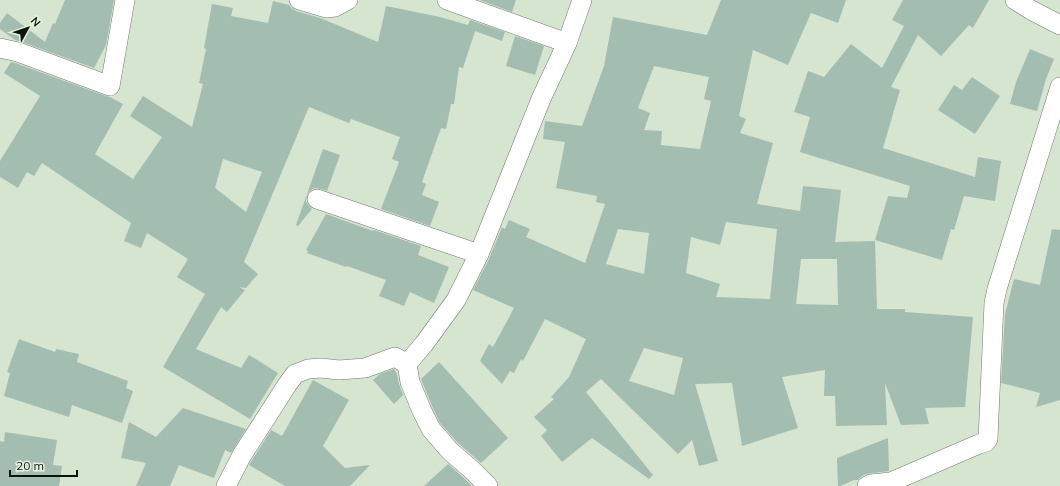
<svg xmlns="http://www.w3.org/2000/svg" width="1060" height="486" font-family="Mulish,sans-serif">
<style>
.building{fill:#a4bdb1;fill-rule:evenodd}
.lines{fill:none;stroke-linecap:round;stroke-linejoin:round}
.street-casing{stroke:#6f7d6a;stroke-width:20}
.street{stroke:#fff;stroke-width:19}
</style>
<rect width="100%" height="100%" fill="#d5e5d0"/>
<!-- building -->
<g class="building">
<polygon points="65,0 114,0 106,45 94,68 22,42 15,40 0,29 0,23 7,13 45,42 53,23 55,24"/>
<polygon points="480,0 516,0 512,12"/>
<path d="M 721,0 L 846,0 L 838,23 L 811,13 L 788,65 L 753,50 L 739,116 L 746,119 L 740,133 L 773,143 L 757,204 L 800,211 L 803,186 L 841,190 L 835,242 L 875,241 L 877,309 L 905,309 L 905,312 L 973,317 L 965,407 L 925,408 L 929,424 L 901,425 L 885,383 L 887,425 L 836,426 L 835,396 L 824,396 L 825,370 L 782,377 L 798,428 L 742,446 L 732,383 L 695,384 L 718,461 L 699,466 L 692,440 L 678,454 L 601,379 L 586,392 L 653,475 L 649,479 L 592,438 L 562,462 L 541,436 L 547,430 L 534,417 L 554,399 L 551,397 L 569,377 L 586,339 L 545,319 L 523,361 L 521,359 L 514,373 L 510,371 L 502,384 L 480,361 L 489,344 L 493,347 L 514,308 L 473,290 L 489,259 L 502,227 L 505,229 L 509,220 L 530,229 L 526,237 L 585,263 L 605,204 L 596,202 L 597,196 L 556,188 L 565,142 L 543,139 L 545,121 L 582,126 L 604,66 L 613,17 L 707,35 ZM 654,66 L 709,77 L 704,99 L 711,101 L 700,149 L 661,145 L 662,131 L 644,130 L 650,113 L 638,108 ZM 726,222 L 777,229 L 770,299 L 716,297 L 720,284 L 686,273 L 691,237 L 720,245 ZM 618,229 L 649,233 L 644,274 L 606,264 ZM 801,259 L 837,259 L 838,305 L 796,304 ZM 644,348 L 683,358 L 674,395 L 629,381 Z"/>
<polygon points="903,0 989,0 973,28 969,25 941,56 918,35 891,87 900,90 883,148 975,177 978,157 1001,161 995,201 964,196 954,230 951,229 942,260 875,240 888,196 907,198 910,186 800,152 810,117 794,112 808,71 824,77 851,44 882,68 904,26 892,20"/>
<path d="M 273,1 L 289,5 L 291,8 L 296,11 L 320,18 L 378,42 L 386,6 L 440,17 L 468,25 L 470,20 L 505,32 L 502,41 L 475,31 L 463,68 L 459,67 L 454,104 L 451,104 L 446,129 L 441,128 L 422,182 L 426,184 L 422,195 L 439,202 L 430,226 L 381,209 L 399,162 L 392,159 L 400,137 L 351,119 L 349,123 L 309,107 L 244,262 L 258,274 L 246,288 L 239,287 L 245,290 L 227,312 L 221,307 L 196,349 L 241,368 L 249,355 L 278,373 L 250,419 L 163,367 L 205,294 L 177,277 L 188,259 L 147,233 L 141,248 L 124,241 L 131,223 L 42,163 L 34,176 L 27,172 L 18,188 L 0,177 L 0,161 L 40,96 L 4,73 L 11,62 L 15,63 L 106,96 L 110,97 L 123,104 L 95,154 L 133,179 L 162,137 L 130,116 L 143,96 L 192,127 L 203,84 L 199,83 L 206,49 L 204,48 L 212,4 L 233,8 L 231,16 L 268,23 ZM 223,159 L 262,172 L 246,212 L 215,188 Z"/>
<polygon points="515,36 544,46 535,75 506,66"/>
<polygon points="1030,49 1054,59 1046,79 1037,111 1010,104 1016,82"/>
<polygon points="972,77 1000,96 975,134 938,110 954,85 962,90"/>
<polygon points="323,149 340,155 327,191 321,189 314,188 310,191 307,195 306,202 309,206 312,209 298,226 296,225"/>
<polygon points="326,214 373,231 374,230 421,246 418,255 449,267 434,303 410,292 404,306 379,296 386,280 347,266 346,267 307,253 308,251 306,250"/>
<polygon points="1052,229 1060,230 1060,400 1036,407 1040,393 1001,383 1005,314 1014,279 1040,285"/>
<polygon points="19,339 55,352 56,349 79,354 77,362 128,381 126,388 133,391 122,423 72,405 69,417 4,396 10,373 7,372"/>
<polygon points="439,362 508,438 481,463 458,443 440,423 432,406 421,379"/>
<polygon points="394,369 397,374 399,384 403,395 394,404 373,380 380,374"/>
<polygon points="313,380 349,400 323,446 345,468 370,465 350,486 285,486 249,465 271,430 282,436"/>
<polygon points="183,408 246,429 231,453 225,450 214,478 179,465 170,486 136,486 146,463 121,458 129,422 156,437"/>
<polygon points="5,432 57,440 53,465 62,466 59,486 0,486 0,441 4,442"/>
<polygon points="888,438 889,471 866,474 862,476 858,480 854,480 840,486 838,486 837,458"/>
<polygon points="448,464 464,478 472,486 424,486"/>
</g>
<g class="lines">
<!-- street casing -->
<g class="street-casing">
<g id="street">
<polyline points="299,0 326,8 335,7 348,0"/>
<polyline points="447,0 567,43"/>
<polyline points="1015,0 1031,10 1060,25"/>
<polyline points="0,48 18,52 110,86 125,0"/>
<polyline points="317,199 479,254"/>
<polyline points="407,364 410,382 422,411 431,429 450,451 472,470 488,486"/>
<polyline points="226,486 242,455 287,385 295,374 308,369 321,368 339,370 365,368 395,357 407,364 424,344 456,300 479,254 541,99 567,43 582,0"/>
<polyline points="867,486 871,484 891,482 979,444 986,442 988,439 994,303 997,289 1060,87"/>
</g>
</g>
<!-- street -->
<use href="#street" class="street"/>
</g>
<!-- north arrow -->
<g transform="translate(28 28) rotate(50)" stroke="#e2f2dd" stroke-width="3" paint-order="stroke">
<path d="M0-3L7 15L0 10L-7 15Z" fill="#0f150e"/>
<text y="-6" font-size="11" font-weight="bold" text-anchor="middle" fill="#0f150e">N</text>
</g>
<!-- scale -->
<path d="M10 470v6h67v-6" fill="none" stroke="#0f150e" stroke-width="2"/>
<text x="16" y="470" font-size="12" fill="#0f150e" stroke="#e2f2dd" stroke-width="3" paint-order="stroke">20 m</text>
</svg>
